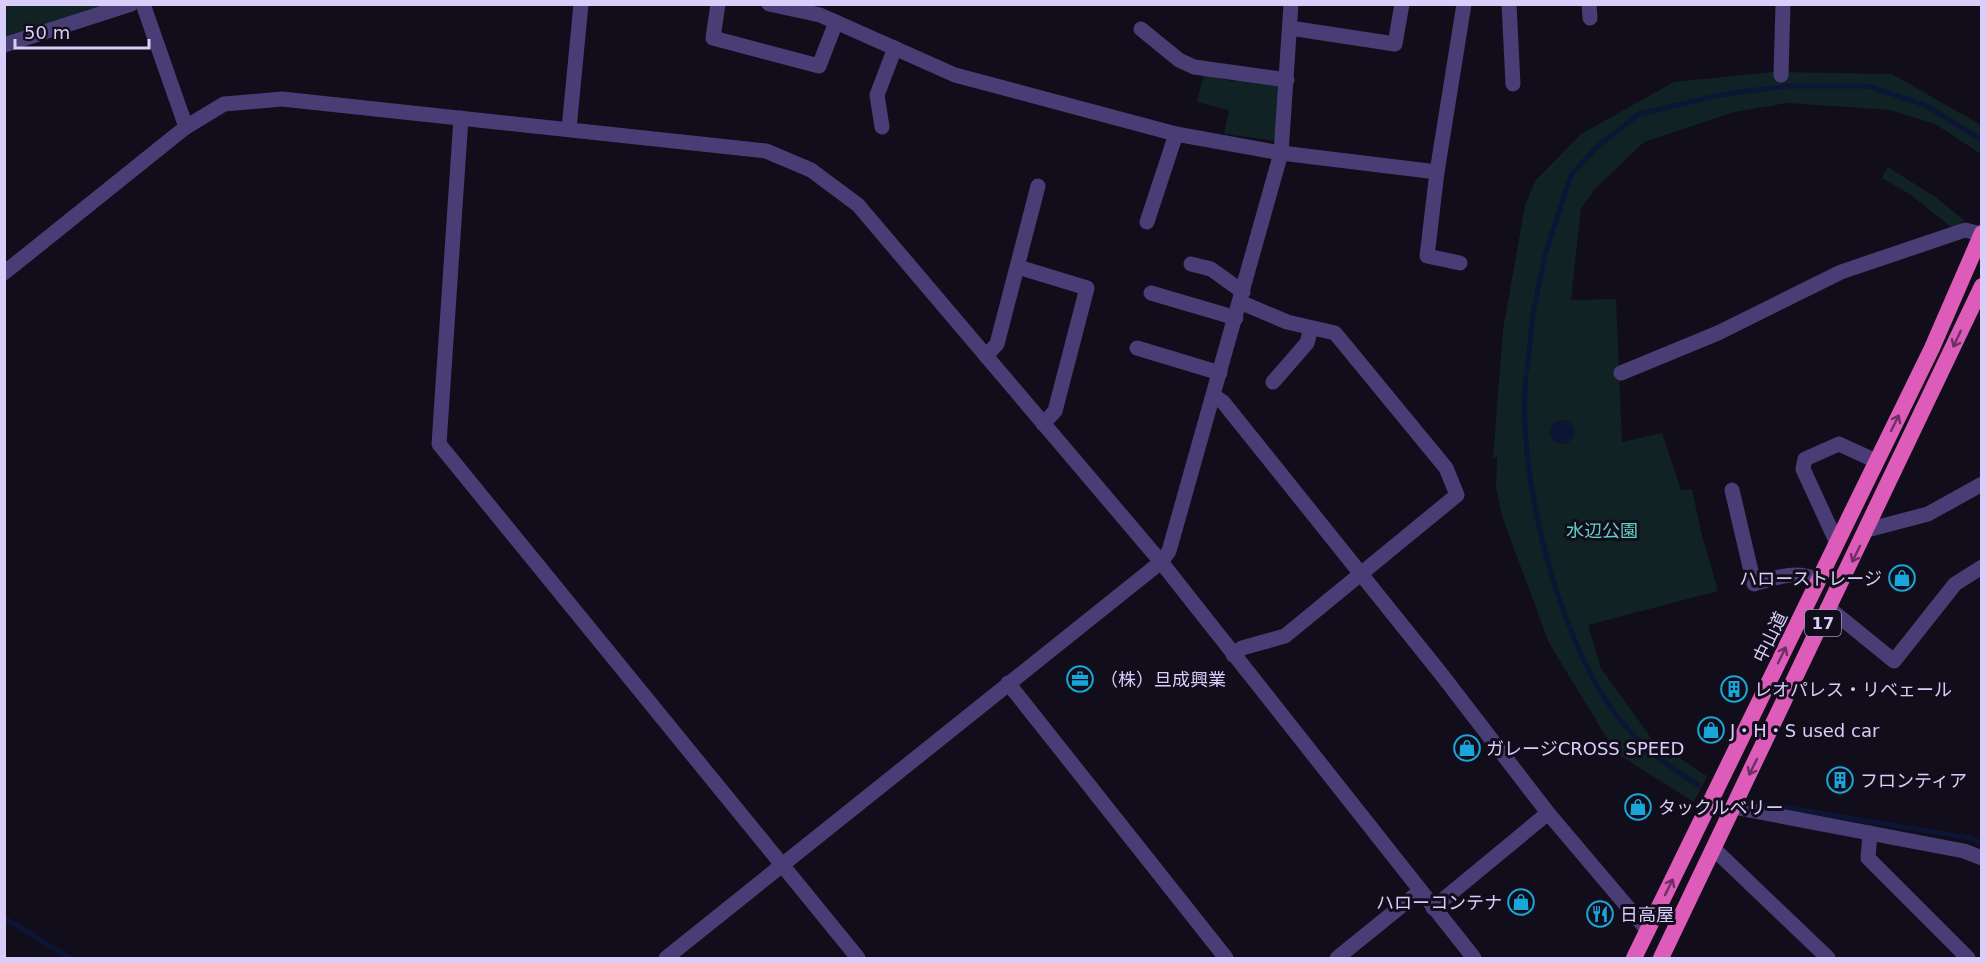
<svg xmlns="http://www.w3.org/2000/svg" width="1986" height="963" font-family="'DejaVu Sans','Noto Sans JP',sans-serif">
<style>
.green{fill:#112224}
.water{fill:#0d1534}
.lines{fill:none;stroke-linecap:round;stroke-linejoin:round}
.stream{stroke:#0d1534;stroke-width:5}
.minor{stroke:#483d75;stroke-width:15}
.tertiary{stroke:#483d75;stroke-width:15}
.trunk{stroke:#dd5bb9;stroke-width:16}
.oneway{stroke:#6d3062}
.labels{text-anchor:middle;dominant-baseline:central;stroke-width:6;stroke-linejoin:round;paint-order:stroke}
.shield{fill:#120d1b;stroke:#9d93b6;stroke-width:1.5}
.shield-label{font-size:16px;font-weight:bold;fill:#d9cdf9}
.park-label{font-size:18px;fill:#62d0c6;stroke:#120d1b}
.poi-label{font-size:18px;fill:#d9cdf9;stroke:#120d1b;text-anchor:start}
.street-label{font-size:18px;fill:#d9cdf9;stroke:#120d1b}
</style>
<rect width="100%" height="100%" fill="#120d1b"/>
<!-- green -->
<g class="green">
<polygon points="5,5 118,5 5,41"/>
<polygon points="1772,72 1892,74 1981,125 1981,154 1935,124 1890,110 1787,103 1734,112 1644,142 1595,189 1581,208 1571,300 1616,299 1622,442 1662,433 1681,490 1692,489 1701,532 1718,591 1588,625 1601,668 1654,742 1707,776 1694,802 1616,753 1549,643 1503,519 1496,488 1497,457 1493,458 1503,330 1525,205 1536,180 1581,134 1674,82"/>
<polygon points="1204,74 1235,82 1236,78 1282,87 1275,141 1224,134 1229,110 1197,102"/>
<polygon points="1888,167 1934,196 1964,220 1952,228 1911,195 1882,178"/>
</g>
<!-- water -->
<circle class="water" cx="1562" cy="432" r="12"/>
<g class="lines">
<!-- stream -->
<g class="stream">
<polyline points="1527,371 1533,314 1545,255 1571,175 1598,146 1639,114 1725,94 1787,86 1868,86 1925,105 1982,140"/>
<path d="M 1526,377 C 1516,474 1559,646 1622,722 C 1645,750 1668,766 1698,785"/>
<polyline points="1758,803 1970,838 1982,843"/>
<polyline points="4,918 70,958"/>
</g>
<!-- minor -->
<g class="minor">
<polyline points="718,4 713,38 819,66 836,22"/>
<polyline points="769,4 820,15 955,75 1176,134 1281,153 1437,172 1464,4"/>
<polyline points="1509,4 1513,84"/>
<polyline points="1589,4 1590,18"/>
<polyline points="1290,28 1395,44 1402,4"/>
<polyline points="1141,29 1179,60 1194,67 1287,80"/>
<polyline points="4,45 131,4"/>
<polyline points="1781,75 1783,4"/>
<polyline points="461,118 439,444 858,958"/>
<polyline points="882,127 877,95 895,48"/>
<polyline points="569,129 581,4"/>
<polyline points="1437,172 1427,256 1460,263"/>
<polyline points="1147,222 1176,134"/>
<polyline points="1191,264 1211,269 1243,292"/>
<polyline points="1018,267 1087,288 1055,411 1043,424"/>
<polyline points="4,273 186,127 143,4"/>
<polyline points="1151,293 1236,318"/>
<polyline points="1137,348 1220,373"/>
<polyline points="986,356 997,344 1038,186"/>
<polyline points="1621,373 1718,333 1841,272 1965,230 1981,234"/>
<polyline points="1273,382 1307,343 1311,328"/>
<polyline points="1214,396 1223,402 1442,675 1548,813 1648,931"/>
<path d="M 1732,490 L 1754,584 C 1777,577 1796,570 1819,580"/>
<polyline points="1867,530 1928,514 1982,484"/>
<polyline points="1837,543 1803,469 1805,459 1839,444 1876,461"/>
<polyline points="1161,562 1474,958"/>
<polyline points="1830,609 1894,661 1955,584 1982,567"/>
<polyline points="1233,655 1242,648 1285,636 1457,495 1446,468 1335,333 1287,322 1240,302"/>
<polyline points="1008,683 1226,958"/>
<polyline points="1733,807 1964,851 1982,858"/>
<polyline points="1870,833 1868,858 1968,958"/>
<polyline points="1714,849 1828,958"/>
<polyline points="1433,908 1548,813"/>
<polyline points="666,958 1161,562 1169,551 1281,153 1291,4"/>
<polyline points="1337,958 1420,891"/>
</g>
<!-- tertiary -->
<polyline class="tertiary" points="186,127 224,104 282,99 766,151 811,170 858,205 1161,562"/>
<!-- trunk -->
<g class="trunk">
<polyline points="1634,958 1932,348 1982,233"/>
<polyline points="1661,958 1982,286"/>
</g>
</g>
<!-- one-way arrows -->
<defs><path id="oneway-shaft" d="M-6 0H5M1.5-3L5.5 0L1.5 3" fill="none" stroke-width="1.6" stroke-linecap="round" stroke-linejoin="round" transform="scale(1.5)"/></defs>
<g class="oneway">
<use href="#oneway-shaft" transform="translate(1957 339) rotate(115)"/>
<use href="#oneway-shaft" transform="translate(1895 423) rotate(-64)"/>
<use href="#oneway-shaft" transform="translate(1856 554) rotate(116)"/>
<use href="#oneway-shaft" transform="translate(1782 655) rotate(-64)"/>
<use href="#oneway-shaft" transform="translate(1753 767) rotate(116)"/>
<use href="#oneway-shaft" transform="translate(1669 887) rotate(-64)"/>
</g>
<!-- icons -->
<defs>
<g id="shop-ring" transform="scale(1.35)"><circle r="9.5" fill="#120d1b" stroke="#19a7d9" stroke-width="1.5"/><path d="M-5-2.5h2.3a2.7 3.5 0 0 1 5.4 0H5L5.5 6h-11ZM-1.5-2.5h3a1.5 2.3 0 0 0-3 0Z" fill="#19a7d9"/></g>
<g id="office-ring" transform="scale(1.35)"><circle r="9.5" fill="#120d1b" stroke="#19a7d9" stroke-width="1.5"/><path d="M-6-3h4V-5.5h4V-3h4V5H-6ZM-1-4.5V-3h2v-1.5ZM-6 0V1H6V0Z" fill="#19a7d9"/></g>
<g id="building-ring" transform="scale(1.35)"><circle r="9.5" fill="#120d1b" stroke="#19a7d9" stroke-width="1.5"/><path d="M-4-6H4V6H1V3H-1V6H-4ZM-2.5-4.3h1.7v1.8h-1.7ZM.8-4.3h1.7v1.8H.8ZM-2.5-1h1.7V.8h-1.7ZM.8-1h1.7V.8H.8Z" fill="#19a7d9"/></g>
<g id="restaurant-ring" transform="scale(1.35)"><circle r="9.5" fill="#120d1b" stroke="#19a7d9" stroke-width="1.5"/><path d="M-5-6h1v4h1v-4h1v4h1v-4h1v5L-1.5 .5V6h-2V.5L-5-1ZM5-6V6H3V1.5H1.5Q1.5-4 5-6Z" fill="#19a7d9"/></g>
</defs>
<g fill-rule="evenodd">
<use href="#shop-ring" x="1902" y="578"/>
<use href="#office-ring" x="1080" y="679"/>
<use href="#building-ring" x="1734" y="689"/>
<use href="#shop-ring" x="1711" y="730"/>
<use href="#shop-ring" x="1467" y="748"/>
<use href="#building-ring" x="1840" y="780"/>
<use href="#shop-ring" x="1638" y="807"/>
<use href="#shop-ring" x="1521" y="902"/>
<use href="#restaurant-ring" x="1600" y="914"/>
</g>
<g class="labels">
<!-- shield labels -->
<rect class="shield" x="1805" y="610" width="36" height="26" rx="4.5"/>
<g class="shield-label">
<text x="1823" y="623">17</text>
</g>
<!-- park labels -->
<g class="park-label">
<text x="1602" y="530">水辺公園</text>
</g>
<!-- poi labels -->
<g class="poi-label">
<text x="1882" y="578" text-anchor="end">ハローストレージ</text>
<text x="1100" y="679">（株）旦成興業</text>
<text x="1754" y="689">レオパレス・リベェール</text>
<text x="1730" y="730">J・H・S used car</text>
<text x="1486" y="748">ガレージCROSS SPEED</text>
<text x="1860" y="780">フロンティア</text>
<text x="1658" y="807">タックルベリー</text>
<text x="1502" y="902" text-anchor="end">ハローコンテナ</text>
<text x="1620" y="914">日高屋</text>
</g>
<!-- street labels -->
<g class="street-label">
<text transform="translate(1770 637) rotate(-64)">中山道</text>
</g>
</g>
<!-- border -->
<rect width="1986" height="963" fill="none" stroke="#d9cdf9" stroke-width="12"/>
<!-- scale -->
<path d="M15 39v9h134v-9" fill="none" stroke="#d9cdf9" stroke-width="3"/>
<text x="24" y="39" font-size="18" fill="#d9cdf9" stroke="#120d1b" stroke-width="4.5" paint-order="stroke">50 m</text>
</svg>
